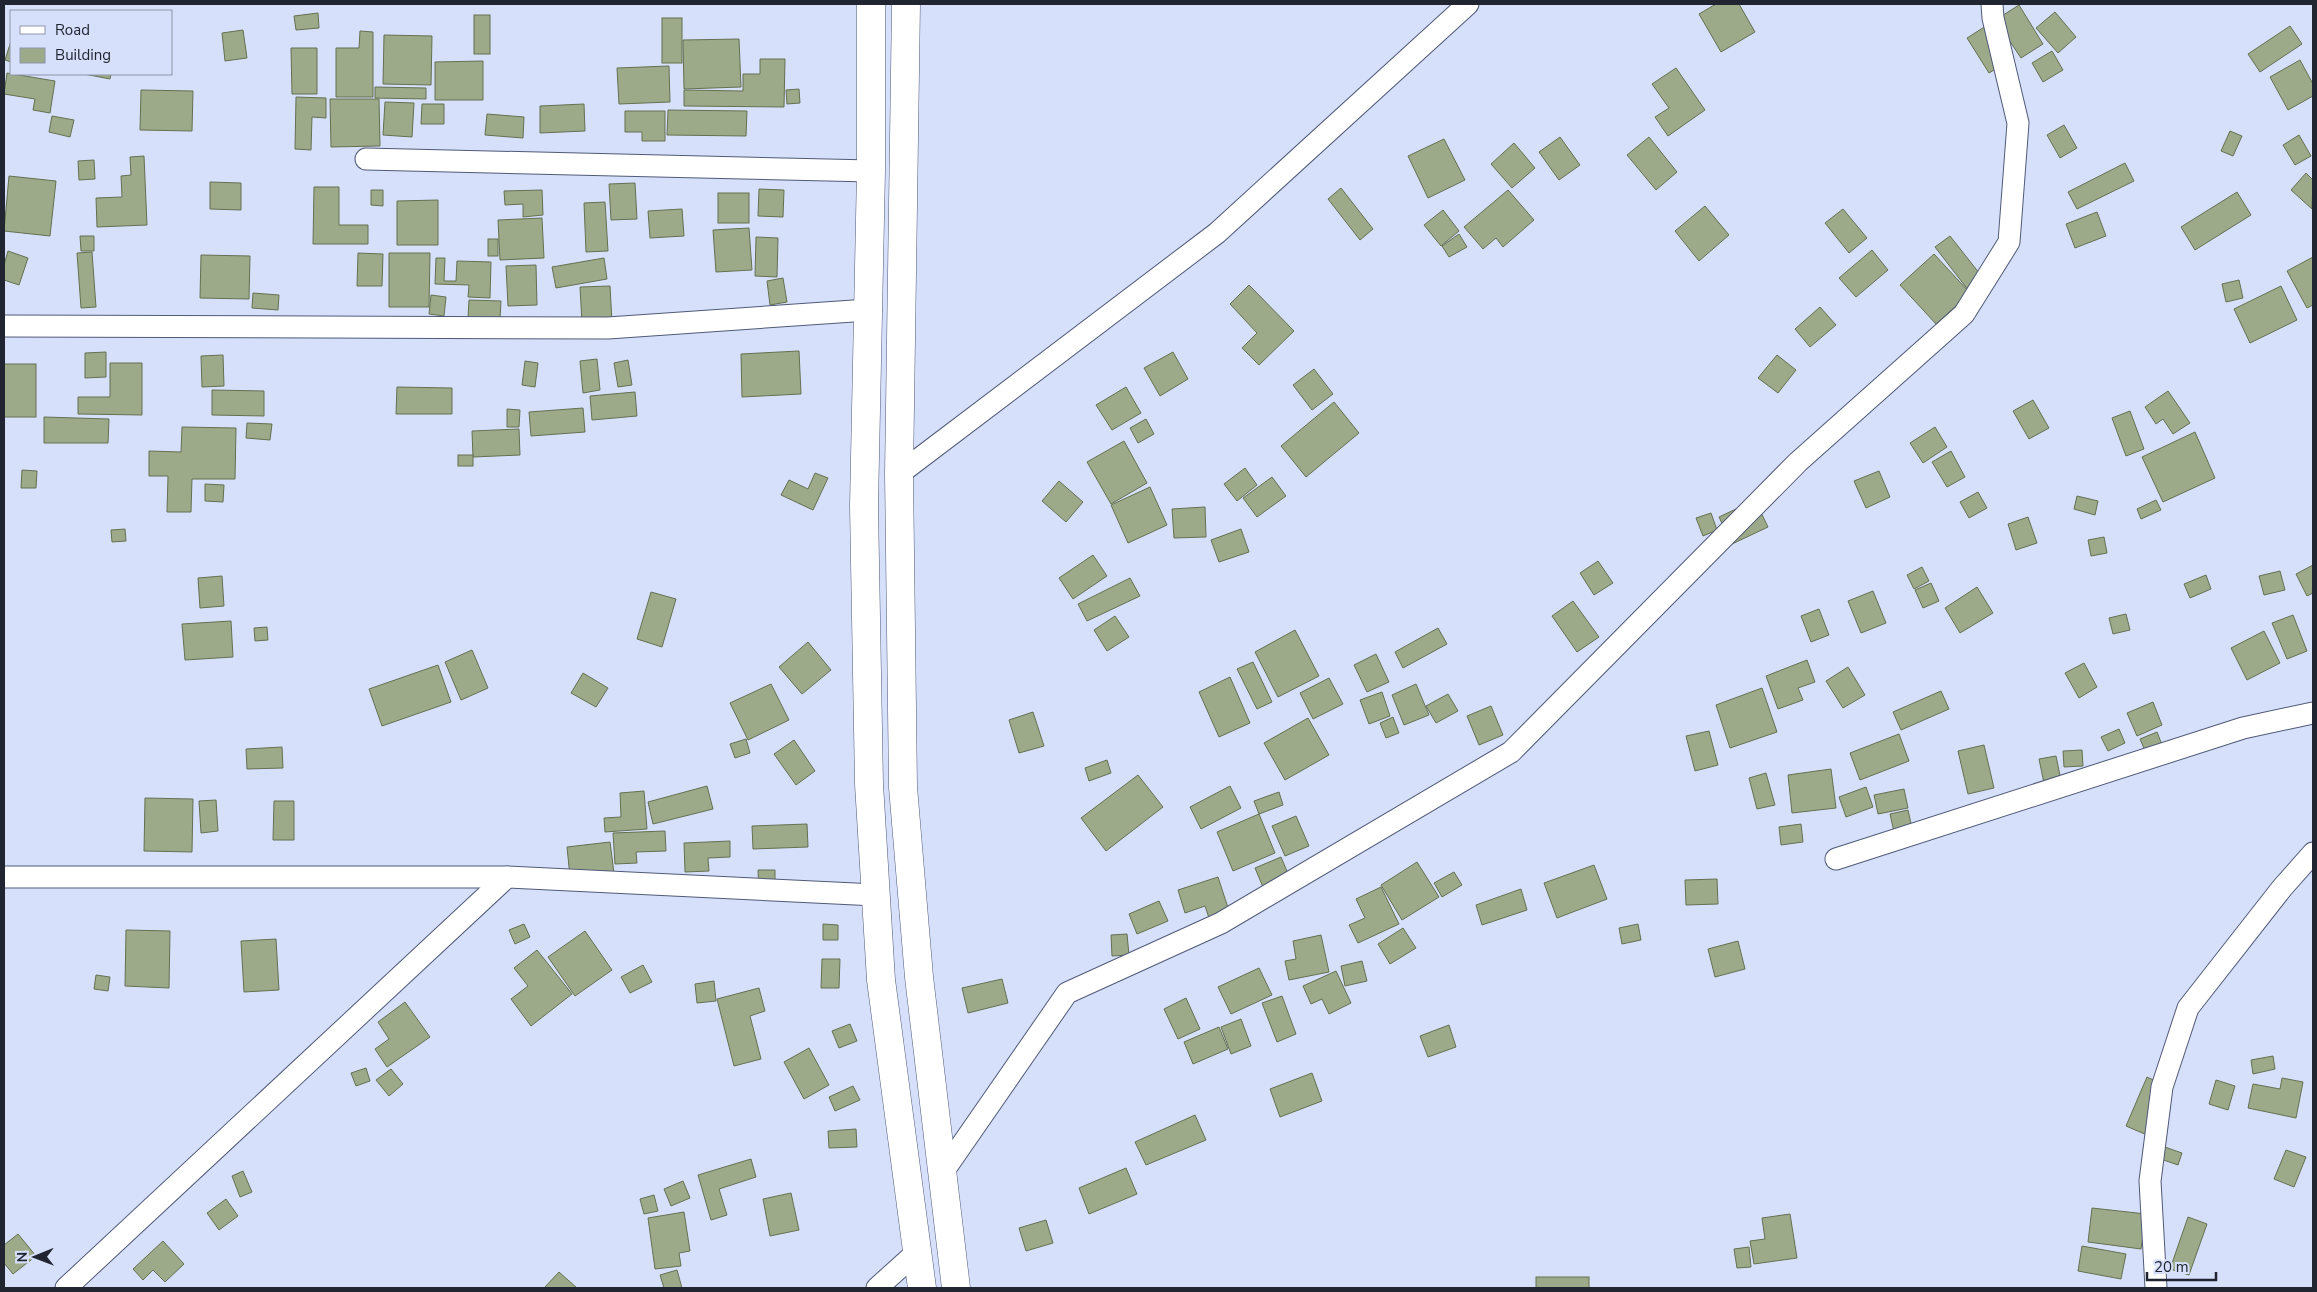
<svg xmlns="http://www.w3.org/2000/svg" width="2317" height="1292" font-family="'Nunito Sans',sans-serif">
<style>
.building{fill:#9daa89;stroke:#647051}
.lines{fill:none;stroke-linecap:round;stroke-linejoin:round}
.street-casing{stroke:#505a77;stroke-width:23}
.secondary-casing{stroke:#505a77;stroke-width:29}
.street{stroke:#fff;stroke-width:21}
.secondary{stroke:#fff;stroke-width:28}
</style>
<rect width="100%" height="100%" fill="#d6e0fb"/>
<!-- building -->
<g class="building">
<polygon points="1716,4 1739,4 1755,32 1721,52 1699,14"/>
<polygon points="2019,5 2043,44 2021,58 2009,40 2000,46 2009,61 1989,73 1967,38"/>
<polygon points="2055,12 2076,37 2058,53 2036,28"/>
<polygon points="318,13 319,28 296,30 294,16"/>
<rect x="474" y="15" width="16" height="39"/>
<rect x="662" y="18" width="20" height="45"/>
<polygon points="2290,26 2302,44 2260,72 2248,54"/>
<polygon points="243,30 247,58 225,61 222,33"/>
<polygon points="360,31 373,32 373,97 336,97 336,48 359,48"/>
<polygon points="384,35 432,36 431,85 383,84"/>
<polygon points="739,39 741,87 684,89 683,40"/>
<polygon points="11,41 11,62 5,60"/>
<polygon points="291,48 317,48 317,94 292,94"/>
<polygon points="2052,51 2063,70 2043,82 2032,63"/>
<polygon points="760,59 785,59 784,107 684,106 684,90 743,91 743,74 760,74"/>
<polygon points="2300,60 2313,84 2313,96 2288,110 2270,77"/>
<polygon points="483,61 483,100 435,100 435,62"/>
<polygon points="669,66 670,102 619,104 617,68"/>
<polygon points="1676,68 1705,110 1668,136 1655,117 1669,108 1652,84"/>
<polygon points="7,73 55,81 50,113 33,110 35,99 4,94"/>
<polygon points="84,74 111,74 110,79"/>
<polygon points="375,87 426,88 426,99 375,98"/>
<polygon points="799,89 800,103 787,104 786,90"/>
<polygon points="141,90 193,91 192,131 140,130"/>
<polygon points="296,97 326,98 326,118 312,117 311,150 295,149"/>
<polygon points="330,99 379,99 380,146 331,147"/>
<polygon points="385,102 414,103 412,137 383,135"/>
<polygon points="422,104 444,104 444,124 421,124"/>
<polygon points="584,104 585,131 540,133 540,106"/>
<polygon points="668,110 747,111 746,136 667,135"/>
<polygon points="625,111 665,111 665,141 642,141 642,132 625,132"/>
<polygon points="487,114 524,117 523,138 485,135"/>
<polygon points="52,116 74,120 70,137 49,132"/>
<polygon points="2064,125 2077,148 2060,158 2047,135"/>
<polygon points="2230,131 2242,136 2233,156 2221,151"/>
<polygon points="2299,135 2311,156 2295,165 2283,145"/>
<polygon points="1560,137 1580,165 1559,180 1539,152"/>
<polygon points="1649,137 1677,172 1656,190 1627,155"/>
<polygon points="1444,139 1465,180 1428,198 1408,156"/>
<polygon points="1514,143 1535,168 1512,188 1491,164"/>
<polygon points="144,156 147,225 97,227 96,198 122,197 121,176 131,175 130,157"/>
<polygon points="94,160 95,179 79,180 78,161"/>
<polygon points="2125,163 2134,181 2077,209 2068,192"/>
<polygon points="2306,173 2313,180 2312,209 2291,190"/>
<polygon points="9,176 56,181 50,236 4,231"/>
<polygon points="210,182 241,183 241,210 210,209"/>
<polygon points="635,183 637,219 611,220 609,184"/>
<polygon points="314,187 339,187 339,225 368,225 368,244 313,244"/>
<polygon points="1341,188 1373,229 1360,240 1328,199"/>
<polygon points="759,189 784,190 783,217 758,216"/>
<polygon points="371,190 383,190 383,206 371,205"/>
<polygon points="542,190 543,215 523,217 523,204 505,205 504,191"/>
<polygon points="1508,190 1534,220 1503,247 1496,238 1483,249 1464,227"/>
<polygon points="2237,192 2251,215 2195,250 2181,227"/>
<rect x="718" y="193" width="31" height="30"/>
<polygon points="438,200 438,245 397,245 397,201"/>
<polygon points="605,202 608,251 586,252 584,203"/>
<polygon points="1705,206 1729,235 1699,261 1675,231"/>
<polygon points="682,209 684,236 650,238 648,211"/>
<polygon points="1843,209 1867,238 1849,253 1825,223"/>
<polygon points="1443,210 1459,231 1441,246 1424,225"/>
<polygon points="2097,212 2106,236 2075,248 2066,224"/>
<polygon points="542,218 544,258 500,260 498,220"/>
<polygon points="749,228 752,270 716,272 713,230"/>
<polygon points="1459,234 1467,247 1449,257 1442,246"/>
<polygon points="80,236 94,236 94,251 81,251"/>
<polygon points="1950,236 1987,283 1972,295 1935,247"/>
<polygon points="756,237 778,238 777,277 755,276"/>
<rect x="488" y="239" width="10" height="17"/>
<polygon points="1872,250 1888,270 1856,297 1839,278"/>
<polygon points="8,251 28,258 19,285 4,280 4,265"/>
<polygon points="92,252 96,307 81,308 77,253"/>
<polygon points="358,253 383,254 382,286 357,286"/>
<polygon points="389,253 430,253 429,307 389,307"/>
<polygon points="1934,254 1970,293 1936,324 1900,285"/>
<polygon points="201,255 250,256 249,299 200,298"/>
<polygon points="2313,257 2313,305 2307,308 2287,271"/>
<polygon points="436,258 445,258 444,281 456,281 457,261 491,262 490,298 468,297 469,285 435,284"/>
<polygon points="604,258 607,279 556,288 552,267"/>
<polygon points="536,265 537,305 508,306 506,266"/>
<polygon points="783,278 787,302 770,305 767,281"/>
<polygon points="2239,280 2243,298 2226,302 2222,284"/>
<polygon points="1249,285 1294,331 1259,365 1242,348 1257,333 1230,304"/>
<polygon points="610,286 612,322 582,323 580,287"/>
<polygon points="2281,286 2297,320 2250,343 2234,309"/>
<polygon points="253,293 279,295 278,310 252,308"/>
<polygon points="431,295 446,297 444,316 429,314"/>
<polygon points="469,300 501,301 500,319 468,318"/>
<polygon points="1820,307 1836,325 1810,347 1795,329"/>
<polygon points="799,351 801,394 742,397 741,354"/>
<polygon points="106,352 106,377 85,378 85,353"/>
<polygon points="1173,352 1188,379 1160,396 1144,368"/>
<polygon points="223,355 224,386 202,387 201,356"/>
<polygon points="1777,355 1796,370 1778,393 1758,378"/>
<polygon points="597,359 600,390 583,393 580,361"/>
<polygon points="628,360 632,385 618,387 614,363"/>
<polygon points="525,361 538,363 535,387 522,385"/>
<polygon points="110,363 142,363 142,415 78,414 78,397 110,397"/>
<rect x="4" y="364" width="32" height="53"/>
<polygon points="1314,369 1333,394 1312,410 1293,385"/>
<polygon points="397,387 452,388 452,414 396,414"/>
<polygon points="1126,387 1141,413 1112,430 1096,405"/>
<polygon points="212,390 264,391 264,416 212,415"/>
<polygon points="2168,391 2190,423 2173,434 2163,419 2156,424 2145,407"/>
<polygon points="635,392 637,416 592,420 590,396"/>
<polygon points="2033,400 2049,428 2029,439 2013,411"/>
<polygon points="1334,402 1359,433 1306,477 1281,446"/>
<polygon points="583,408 585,432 531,436 529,412"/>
<polygon points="507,409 520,410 519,427 507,427"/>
<polygon points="2130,411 2144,449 2126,456 2112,418"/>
<polygon points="44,417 109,419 108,443 44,443"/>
<polygon points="1146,419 1154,434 1138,443 1130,428"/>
<polygon points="247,423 272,424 270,440 246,438"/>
<polygon points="182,427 236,428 235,479 192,479 191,512 167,512 168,476 149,476 149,451 181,452"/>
<polygon points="1935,427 1947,447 1923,463 1910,443"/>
<polygon points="519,429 520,455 473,457 472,431"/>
<polygon points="2195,432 2215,478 2163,502 2142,457"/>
<polygon points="1124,441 1147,483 1111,504 1087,462"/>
<polygon points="1951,451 1965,477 1947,487 1932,462"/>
<rect x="458" y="455" width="15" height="11"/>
<polygon points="1245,468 1257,485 1237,501 1224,484"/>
<polygon points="22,470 37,471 36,488 21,488"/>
<polygon points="1879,471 1890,497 1866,508 1854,481"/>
<polygon points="815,473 828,478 813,510 781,495 789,480 808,489"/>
<polygon points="1272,477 1286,496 1257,517 1243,498"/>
<polygon points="1059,481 1083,502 1066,522 1042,501"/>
<polygon points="205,484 224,485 223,502 205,501"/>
<polygon points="1150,487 1167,525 1128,543 1111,505"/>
<polygon points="1978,492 1987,508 1969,518 1960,502"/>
<polygon points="2077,496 2098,501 2095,515 2074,509"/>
<polygon points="1755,500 1768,527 1732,544 1719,517"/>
<polygon points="2156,500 2161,510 2141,519 2137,509"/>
<polygon points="1205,507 1206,537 1174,538 1172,509"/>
<polygon points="1711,513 1717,530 1703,536 1696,518"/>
<polygon points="2028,517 2037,543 2016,550 2008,524"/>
<polygon points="125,529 126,541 112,542 111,530"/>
<polygon points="1241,529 1249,552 1219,562 1211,540"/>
<polygon points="2104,537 2107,553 2091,556 2088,540"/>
<polygon points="1093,555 1107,576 1073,599 1059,578"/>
<polygon points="1598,561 1613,583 1594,595 1580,573"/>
<polygon points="2313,565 2313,593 2307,596 2296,574"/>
<polygon points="1922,567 1929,581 1914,589 1907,575"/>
<polygon points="2280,571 2285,590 2264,595 2259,576"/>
<polygon points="2206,575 2211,589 2190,598 2184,584"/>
<polygon points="222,576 224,606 200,608 198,578"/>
<polygon points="1130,578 1140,596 1087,621 1078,604"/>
<polygon points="1931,583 1939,601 1923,608 1915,590"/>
<polygon points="1977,587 1993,613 1960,633 1945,608"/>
<polygon points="1873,591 1886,623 1861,633 1848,601"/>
<polygon points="651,592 676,599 662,647 637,639"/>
<polygon points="1573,601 1599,637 1577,652 1552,616"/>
<polygon points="1819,609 1829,635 1811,642 1801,616"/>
<polygon points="2126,614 2130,630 2113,634 2109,618"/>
<polygon points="2293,615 2307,651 2287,659 2272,623"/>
<polygon points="1115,616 1129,637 1107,651 1094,630"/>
<polygon points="231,621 233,657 185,660 182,624"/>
<polygon points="267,627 268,640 255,641 254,628"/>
<polygon points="1438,628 1447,644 1403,668 1395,652"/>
<polygon points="1295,630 1319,676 1278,697 1255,652"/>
<polygon points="2264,631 2280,663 2247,680 2231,648"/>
<polygon points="808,642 831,670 802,694 779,667"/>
<polygon points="472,650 488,688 461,700 445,662"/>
<polygon points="1376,654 1389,682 1367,692 1354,665"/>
<polygon points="1807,660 1815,682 1798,688 1803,700 1778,709 1766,676"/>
<polygon points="1253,662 1272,702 1257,709 1237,669"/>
<polygon points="2084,663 2097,687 2079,698 2065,673"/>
<polygon points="438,665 451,702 382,726 369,689"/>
<polygon points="1848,667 1865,695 1843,708 1826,681"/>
<polygon points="583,673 608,688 596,707 571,693"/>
<polygon points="1230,677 1250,723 1219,737 1199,692"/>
<polygon points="1329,678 1343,704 1313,719 1300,693"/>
<polygon points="771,684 789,720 748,740 730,703"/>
<polygon points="1416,684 1429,715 1404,725 1392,695"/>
<polygon points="1762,688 1777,732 1730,748 1716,705"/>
<polygon points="1941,691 1949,709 1901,730 1893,712"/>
<polygon points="1382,692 1390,716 1369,724 1360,700"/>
<polygon points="1448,694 1458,711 1436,723 1426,706"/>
<polygon points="2153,702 2162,725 2137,736 2127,713"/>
<polygon points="1491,706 1503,735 1479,745 1467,716"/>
<polygon points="1033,712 1044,746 1019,753 1009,720"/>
<polygon points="1393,717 1399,733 1386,738 1380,723"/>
<polygon points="1308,718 1329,755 1285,780 1264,743"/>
<polygon points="2119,729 2125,743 2108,751 2101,737"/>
<polygon points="1709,731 1718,765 1695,771 1686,736"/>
<polygon points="2157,732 2166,755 2150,762 2140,739"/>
<polygon points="1899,734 1909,761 1860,780 1850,753"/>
<polygon points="746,739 750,753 735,758 730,744"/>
<polygon points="794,740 815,771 796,785 774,754"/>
<polygon points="1984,745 1994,788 1968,794 1958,751"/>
<polygon points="282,747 283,768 247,769 246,749"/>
<polygon points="2082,750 2083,766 2064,767 2063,751"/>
<polygon points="2056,756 2063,790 2046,793 2039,759"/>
<polygon points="1107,760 1111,773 1089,781 1085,768"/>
<polygon points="1831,769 1836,808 1792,813 1788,775"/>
<polygon points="1766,773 1775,805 1757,809 1749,778"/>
<polygon points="1138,775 1163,807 1106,851 1081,818"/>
<polygon points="707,786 713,809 653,824 648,802"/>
<polygon points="1230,786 1241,808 1201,829 1190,807"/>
<polygon points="1866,787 1873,807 1846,817 1839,797"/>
<polygon points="1904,789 1908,808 1878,814 1874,795"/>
<polygon points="644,791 647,829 605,832 604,818 621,817 620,793"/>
<polygon points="1279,792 1283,805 1259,814 1254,801"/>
<polygon points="145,798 193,799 192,852 144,851"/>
<polygon points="216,800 218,831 201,833 199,801"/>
<polygon points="274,801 294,801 294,840 273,840"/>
<polygon points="1908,810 1912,828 1894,832 1890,814"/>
<polygon points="1259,814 1275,853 1233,871 1217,832"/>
<polygon points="1296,816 1309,846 1285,856 1272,826"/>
<polygon points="807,824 808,847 753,849 752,826"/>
<polygon points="1801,824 1803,842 1781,845 1779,827"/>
<polygon points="665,831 666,851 636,852 637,863 615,864 613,833"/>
<polygon points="730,841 730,857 708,858 709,871 685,872 684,843"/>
<polygon points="610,842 615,881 571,887 567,847"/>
<polygon points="1281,857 1294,888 1268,899 1255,868"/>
<polygon points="1417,862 1439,897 1402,920 1381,885"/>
<polygon points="1594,865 1607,899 1557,918 1544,883"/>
<polygon points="758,870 775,870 775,894 759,894"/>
<polygon points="1454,872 1462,885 1442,897 1434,883"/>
<polygon points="1218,877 1231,917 1211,924 1205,906 1185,913 1178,890"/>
<polygon points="1717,879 1718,904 1686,905 1685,880"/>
<polygon points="1381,887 1399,924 1358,943 1349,925 1365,918 1356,899"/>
<polygon points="1521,889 1527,910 1482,925 1476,905"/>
<polygon points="1159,901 1168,921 1137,934 1129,914"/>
<polygon points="524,924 530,937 515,944 509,930"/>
<polygon points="823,924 838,925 838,940 823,940"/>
<polygon points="1638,924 1641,940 1622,944 1619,928"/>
<polygon points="1403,928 1416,948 1390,964 1378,944"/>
<polygon points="126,930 170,931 169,988 125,986"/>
<polygon points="585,931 612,970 575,996 548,957"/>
<polygon points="1127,934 1129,955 1112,956 1111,935"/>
<polygon points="1321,935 1329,972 1289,980 1285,961 1296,959 1293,941"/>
<polygon points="276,939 279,990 244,992 241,941"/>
<polygon points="1738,941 1745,969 1715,977 1708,949"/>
<polygon points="537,950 572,994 531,1026 511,999 528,986 514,968"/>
<polygon points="822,959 840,959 839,988 821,988"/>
<polygon points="1362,961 1367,981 1345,986 1341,966"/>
<polygon points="643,965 652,982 630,993 621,977"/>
<polygon points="1259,968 1272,995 1231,1014 1218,987"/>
<polygon points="1336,971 1351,1003 1329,1014 1322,999 1311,1004 1303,986"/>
<polygon points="96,975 110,977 108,991 94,989"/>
<polygon points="1002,979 1008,1003 968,1013 962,988"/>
<polygon points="714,981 716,1001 697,1003 695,984"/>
<polygon points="759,988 765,1011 750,1016 761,1059 734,1066 717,999"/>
<polygon points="1282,996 1296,1034 1277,1042 1262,1003"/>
<polygon points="1186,998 1200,1029 1178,1039 1164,1009"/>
<polygon points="405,1002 430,1037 387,1067 375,1049 389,1039 378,1022"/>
<polygon points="1241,1019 1251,1046 1231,1054 1221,1027"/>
<polygon points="850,1024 857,1041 839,1048 832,1031"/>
<polygon points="1449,1025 1456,1047 1428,1057 1420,1036"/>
<polygon points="1219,1027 1228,1049 1193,1064 1184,1042"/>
<polygon points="809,1048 829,1085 804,1099 784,1062"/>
<polygon points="2273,1056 2275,1069 2253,1074 2251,1060"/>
<polygon points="366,1068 370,1081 356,1086 351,1073"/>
<polygon points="391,1069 403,1084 389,1096 376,1080"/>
<polygon points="1312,1073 1322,1101 1280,1117 1270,1089"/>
<polygon points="2147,1077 2166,1086 2154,1138 2126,1126"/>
<polygon points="2282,1078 2303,1082 2296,1118 2248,1108 2253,1084 2280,1089"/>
<polygon points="2216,1080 2235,1086 2228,1110 2209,1104"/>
<polygon points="853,1086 860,1100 835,1111 829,1097"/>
<polygon points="1195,1115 1206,1140 1146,1165 1135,1142"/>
<polygon points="856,1129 857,1147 829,1148 828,1131"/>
<polygon points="2159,1145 2182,1153 2178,1165 2155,1157"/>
<polygon points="2286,1150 2306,1157 2294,1187 2274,1179"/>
<polygon points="751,1159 756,1177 719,1189 727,1215 711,1220 698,1175"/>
<polygon points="1126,1168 1137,1194 1089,1214 1079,1188"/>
<polygon points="243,1171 252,1192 240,1197 232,1176"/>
<polygon points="683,1181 690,1198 671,1206 664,1189"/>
<polygon points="791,1193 799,1230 770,1236 763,1199"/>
<polygon points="654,1195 658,1211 644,1214 640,1199"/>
<polygon points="226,1199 238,1216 219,1230 207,1213"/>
<polygon points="2092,1208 2146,1214 2141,1249 2088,1242"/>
<polygon points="684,1212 690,1251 679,1253 681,1266 655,1269 648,1218"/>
<polygon points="1790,1214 1797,1258 1754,1264 1750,1241 1765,1239 1762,1218"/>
<polygon points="2188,1217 2207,1224 2189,1275 2170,1269"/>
<polygon points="1046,1220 1053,1243 1026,1251 1019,1228"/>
<polygon points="18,1234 36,1256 13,1274 4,1263 4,1245"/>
<polygon points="163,1241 184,1264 165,1282 153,1270 143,1280 133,1269"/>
<polygon points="2082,1246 2126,1254 2121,1279 2078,1271"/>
<polygon points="1749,1247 1751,1267 1737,1268 1734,1249"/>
<polygon points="677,1270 682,1288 664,1288 660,1275"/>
<polygon points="559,1272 577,1288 544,1288"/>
<rect x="1536" y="1277" width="53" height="11"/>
</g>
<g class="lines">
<!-- street casing -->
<g class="street-casing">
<g id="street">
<polyline points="366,159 871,171"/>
<polyline points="4,326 608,328 868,310"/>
<polyline points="899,474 1217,233 1468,4"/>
<polyline points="1836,859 2243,728 2313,713"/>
<polyline points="4,877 507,877 876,895"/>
<polyline points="943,1172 1067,993 1221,923 1511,752 1798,462 1964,314 2009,242 2018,123 1993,18 1992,4"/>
<polyline points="66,1288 507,877"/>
<polyline points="877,1288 917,1252"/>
<polyline points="2156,1288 2150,1181 2162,1087 2188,1008 2282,888 2313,853"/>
</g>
</g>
<!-- secondary casing -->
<g class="secondary-casing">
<g id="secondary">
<polyline points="871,4 871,171 864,506 869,784 881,980 922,1288"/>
<polyline points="906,4 899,474 903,787 919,977 956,1288"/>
</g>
</g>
<!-- street -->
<use href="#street" class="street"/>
<!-- secondary -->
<use href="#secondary" class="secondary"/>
</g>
<!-- border -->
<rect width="2317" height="1292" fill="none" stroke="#202531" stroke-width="10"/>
<!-- legend -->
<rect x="10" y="10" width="162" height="65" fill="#d6e0fb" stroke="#8d95aa"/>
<rect x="20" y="26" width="25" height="8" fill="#ffffff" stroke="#8d95aa"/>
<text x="55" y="35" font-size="15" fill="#202531">Road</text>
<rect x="20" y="48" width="25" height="15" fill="#9daa89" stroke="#8d95aa"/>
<text x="55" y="60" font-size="15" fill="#202531">Building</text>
<!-- north arrow -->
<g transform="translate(35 1257) rotate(269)" stroke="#d6e0fb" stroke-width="4" paint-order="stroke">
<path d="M0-4L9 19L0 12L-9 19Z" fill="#202531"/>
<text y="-8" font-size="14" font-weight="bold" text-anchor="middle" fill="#202531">N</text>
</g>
<!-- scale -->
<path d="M2147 1272v8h69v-8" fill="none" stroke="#202531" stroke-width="2.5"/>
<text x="2154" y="1272" font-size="15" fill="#202531" stroke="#d6e0fb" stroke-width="4" paint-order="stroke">20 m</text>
</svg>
